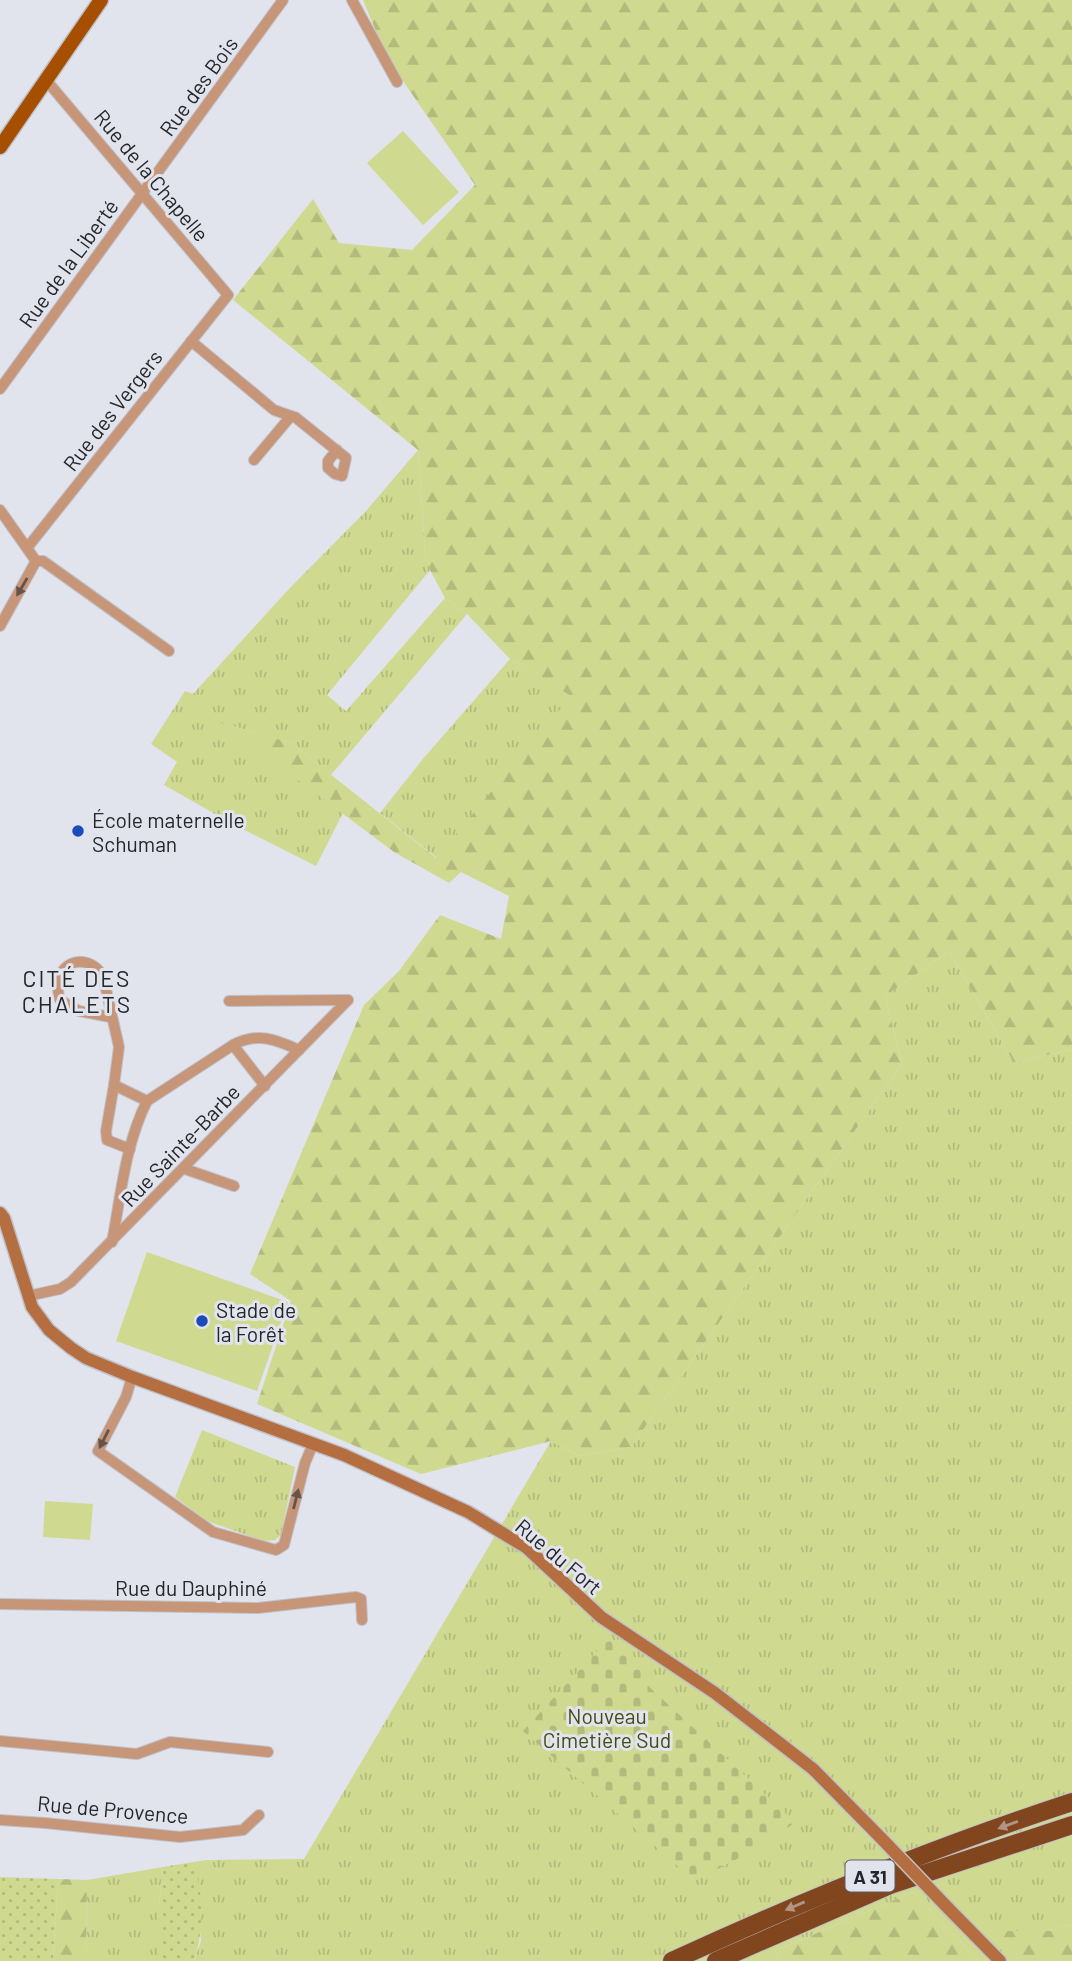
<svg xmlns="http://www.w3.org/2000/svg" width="1072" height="1961" font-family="Barlow,sans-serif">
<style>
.grass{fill:url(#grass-tufts)}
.forest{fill:url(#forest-firs)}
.cemetery{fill:url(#cemetery-stones)}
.garden{fill:url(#garden-dots)}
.pitch{fill:#cfda90}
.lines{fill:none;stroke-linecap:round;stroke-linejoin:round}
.street-casing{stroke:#bfc1ca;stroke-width:12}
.secondary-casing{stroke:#bfc1ca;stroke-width:15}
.primary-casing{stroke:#bfc1ca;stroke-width:17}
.highway-casing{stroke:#bfc1ca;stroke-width:20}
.street{stroke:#c79678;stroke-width:10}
.secondary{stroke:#b56e40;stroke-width:12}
.primary{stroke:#a64f00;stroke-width:14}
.highway{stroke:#81461e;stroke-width:18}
.secondary-bridge-casing{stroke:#bfc1ca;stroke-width:15;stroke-linecap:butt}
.secondary-bridge{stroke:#b56e40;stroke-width:12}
.oneway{fill:#665349}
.oneway2{fill:#b19486}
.poi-dot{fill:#1b4bb8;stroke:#e1e3ed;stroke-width:2.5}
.labels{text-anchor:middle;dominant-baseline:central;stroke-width:6;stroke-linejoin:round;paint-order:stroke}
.shield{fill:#e1e3ed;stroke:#5d5f64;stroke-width:2}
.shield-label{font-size:19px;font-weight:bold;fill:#25262a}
.street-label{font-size:21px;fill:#25262a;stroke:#e1e3ed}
.poi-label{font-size:21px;fill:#25262a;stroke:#e1e3ed;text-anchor:start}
.park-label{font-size:21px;fill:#454b12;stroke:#e1e3ed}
.neighbourhood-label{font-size:23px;letter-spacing:2px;fill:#25262a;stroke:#e1e3ed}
</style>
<defs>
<pattern id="grass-tufts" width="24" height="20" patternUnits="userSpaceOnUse" patternTransform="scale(1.75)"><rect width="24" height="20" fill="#cfda90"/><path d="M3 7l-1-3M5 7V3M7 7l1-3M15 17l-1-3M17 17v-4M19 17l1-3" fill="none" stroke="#b2bb7c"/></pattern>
<pattern id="forest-firs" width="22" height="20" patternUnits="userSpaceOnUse" patternTransform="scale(1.75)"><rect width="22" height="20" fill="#cfda90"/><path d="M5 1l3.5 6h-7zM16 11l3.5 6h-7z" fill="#b2bb7c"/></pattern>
<pattern id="cemetery-stones" width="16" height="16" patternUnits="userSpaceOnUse" patternTransform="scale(1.75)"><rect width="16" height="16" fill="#cfda90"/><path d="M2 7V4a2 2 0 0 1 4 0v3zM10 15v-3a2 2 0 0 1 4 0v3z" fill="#b2bb7c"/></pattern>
<pattern id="garden-dots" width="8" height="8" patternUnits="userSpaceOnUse" patternTransform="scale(1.75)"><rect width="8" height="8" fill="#cfda90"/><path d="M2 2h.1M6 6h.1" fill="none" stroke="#b2bb7c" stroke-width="1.8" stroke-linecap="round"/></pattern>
</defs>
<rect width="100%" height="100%" fill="#e1e3ed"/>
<!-- grass -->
<g class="grass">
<polygon points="418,450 425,552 430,570 327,695 346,711 445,598 467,614 331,775 291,743 222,723 343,813 316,866 231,823 164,785 177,762 151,744 185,691 193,694 288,590 366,511"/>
<polygon points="510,659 572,696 437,858 380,813 422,760"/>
<polygon points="949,951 1014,1063 1072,1049 1072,1924 1050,1931 986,1931 1020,1961 979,1961 913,1892 775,1951 779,1961 194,1961 201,1941 193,1862 207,1860 304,1859 551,1441 579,1456 631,1447 902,1064 885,996"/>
<polygon points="202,1430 295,1467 281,1535 275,1540 264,1541 207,1521 175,1497"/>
<polygon points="163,1867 159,1906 159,1961 86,1961 87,1880"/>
</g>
<!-- forest -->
<g class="forest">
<polygon points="363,0 1072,0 1072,1049 1014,1063 949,951 885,996 902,1064 631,1447 579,1456 551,1441 421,1474 257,1404 291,1301 250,1274 364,1005 399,971 440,915 501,939 509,896 461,872 449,883 394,852 220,722 291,743 436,858 571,696 510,659 467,614 445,598 430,570 425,552 418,450 233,300 313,199 339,243 412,250 475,185 387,58"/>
<polygon points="58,1879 87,1880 86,1961 53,1961"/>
<polygon points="913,1892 979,1961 779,1961 775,1951"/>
<polygon points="1072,1924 1072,1961 1020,1961 985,1931 1050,1931"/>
</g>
<!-- cemetery -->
<polygon class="cemetery" points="608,1639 648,1675 644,1682 795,1822 771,1841 695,1881 523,1731"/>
<!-- garden -->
<g class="garden">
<path d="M 193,1862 C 204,1893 204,1931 194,1961 L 159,1961 L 159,1906 L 163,1867 Z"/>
<polygon points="0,1877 58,1879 53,1961 0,1961"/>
</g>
<!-- pitch -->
<g class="pitch">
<polygon points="403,131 459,192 423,225 367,163"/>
<polygon points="147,1252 288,1302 257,1391 116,1341"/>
<polygon points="45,1501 93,1504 90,1540 43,1537"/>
</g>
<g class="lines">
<!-- street casing -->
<g class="street-casing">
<g id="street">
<polyline points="352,0 397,82"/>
<polyline points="191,341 274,410 291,416 254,460"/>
<polyline points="0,389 283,0"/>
<polyline points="291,416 295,417 346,458 342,476 335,474 328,468 328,461 337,450"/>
<polyline points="0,510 36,561 0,626"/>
<polyline points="27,548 228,295 46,80"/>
<polyline points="36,561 43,561 169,651"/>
<polyline points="229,1001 348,1000"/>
<path d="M 110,1017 L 79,1011 L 60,1000 C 49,964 85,948 103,976 L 119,1047 L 114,1085 L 147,1101 C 125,1145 121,1195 112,1242"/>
<path d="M 233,1045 C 257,1032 275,1039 299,1050"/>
<polyline points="114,1085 106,1131 107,1140 130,1149"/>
<polyline points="147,1101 233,1045 265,1086"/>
<polyline points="185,1169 234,1186"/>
<polyline points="28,1296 60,1289 71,1282 348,1000"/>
<polyline points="132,1377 126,1397 98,1451 213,1532 276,1550 284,1545 305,1463 313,1444"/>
<polyline points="0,1604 258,1608 356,1597 361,1599 362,1620"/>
<polyline points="0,1741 137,1754 170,1742 268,1752"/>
<polyline points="0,1820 45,1823 180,1837 243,1830 259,1815"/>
</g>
</g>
<!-- secondary casing -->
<g class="secondary-casing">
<g id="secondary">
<polyline points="0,1213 4,1218 32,1307 49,1330 71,1348 86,1358 132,1377 344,1455 468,1512 527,1548 601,1617 715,1693 813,1769 881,1838"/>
<polyline points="948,1908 1000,1961"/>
</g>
</g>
<!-- primary casing -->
<g class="primary-casing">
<polyline id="primary" points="0,147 101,0"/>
</g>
<!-- highway casing -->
<g class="highway-casing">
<g id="highway">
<path d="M 672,1961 C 802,1901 935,1847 1072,1802"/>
<polyline points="716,1961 890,1885 1072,1825"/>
</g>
</g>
<!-- street -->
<use href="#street" class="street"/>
<!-- secondary -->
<use href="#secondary" class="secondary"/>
<!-- primary -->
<use href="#primary" class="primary"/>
<!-- highway -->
<use href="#highway" class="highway"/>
<!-- secondary-bridge casing -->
<g class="secondary-bridge-casing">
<polyline id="secondary-bridge" points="881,1838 948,1908"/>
</g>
<!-- secondary-bridge -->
<use href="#secondary-bridge" class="secondary-bridge"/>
</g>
<!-- one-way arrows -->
<defs><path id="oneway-solid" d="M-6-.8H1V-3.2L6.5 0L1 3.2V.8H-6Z" transform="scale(1.75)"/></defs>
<g class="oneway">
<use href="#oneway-solid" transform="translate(22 587) rotate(120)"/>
<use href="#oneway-solid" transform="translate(104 1439) rotate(117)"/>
<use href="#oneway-solid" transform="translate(296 1499) rotate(-76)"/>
</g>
<g class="oneway2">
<use href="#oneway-solid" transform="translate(1008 1825) rotate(160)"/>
<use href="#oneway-solid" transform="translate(795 1906) rotate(157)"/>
</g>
<!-- markers -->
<g class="poi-dot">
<circle cx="78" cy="831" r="7"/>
<circle cx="202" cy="1321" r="7"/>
</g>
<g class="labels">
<!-- shield labels -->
<rect class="shield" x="845.5" y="1860.5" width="49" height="31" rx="5"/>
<g class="shield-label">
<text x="870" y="1876">A 31</text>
</g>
<!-- street labels -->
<g class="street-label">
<text transform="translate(198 86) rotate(-54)">Rue des Bois</text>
<text transform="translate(152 175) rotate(50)">Rue de la Chapelle</text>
<text transform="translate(68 263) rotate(-54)">Rue de la Liberté</text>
<text transform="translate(112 410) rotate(-52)">Rue des Vergers</text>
<text transform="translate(180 1145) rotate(-46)">Rue Sainte-Barbe</text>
<text transform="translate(559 1556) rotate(40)">Rue du Fort</text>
<text x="191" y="1587">Rue du Dauphiné</text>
<text transform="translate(113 1809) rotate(5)">Rue de Provence</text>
</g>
<!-- poi labels -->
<g class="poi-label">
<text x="92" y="819">École maternelle<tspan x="92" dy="24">Schuman</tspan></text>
<text x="216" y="1309">Stade de<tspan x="216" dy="24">la Forêt</tspan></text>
</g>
<!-- park labels -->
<g class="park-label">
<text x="607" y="1715">Nouveau<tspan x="607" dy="24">Cimetière Sud</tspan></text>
</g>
<!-- neighbourhood labels -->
<g class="neighbourhood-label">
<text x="77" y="978">CITÉ DES<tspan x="77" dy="26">CHALETS</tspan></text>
</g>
</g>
</svg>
